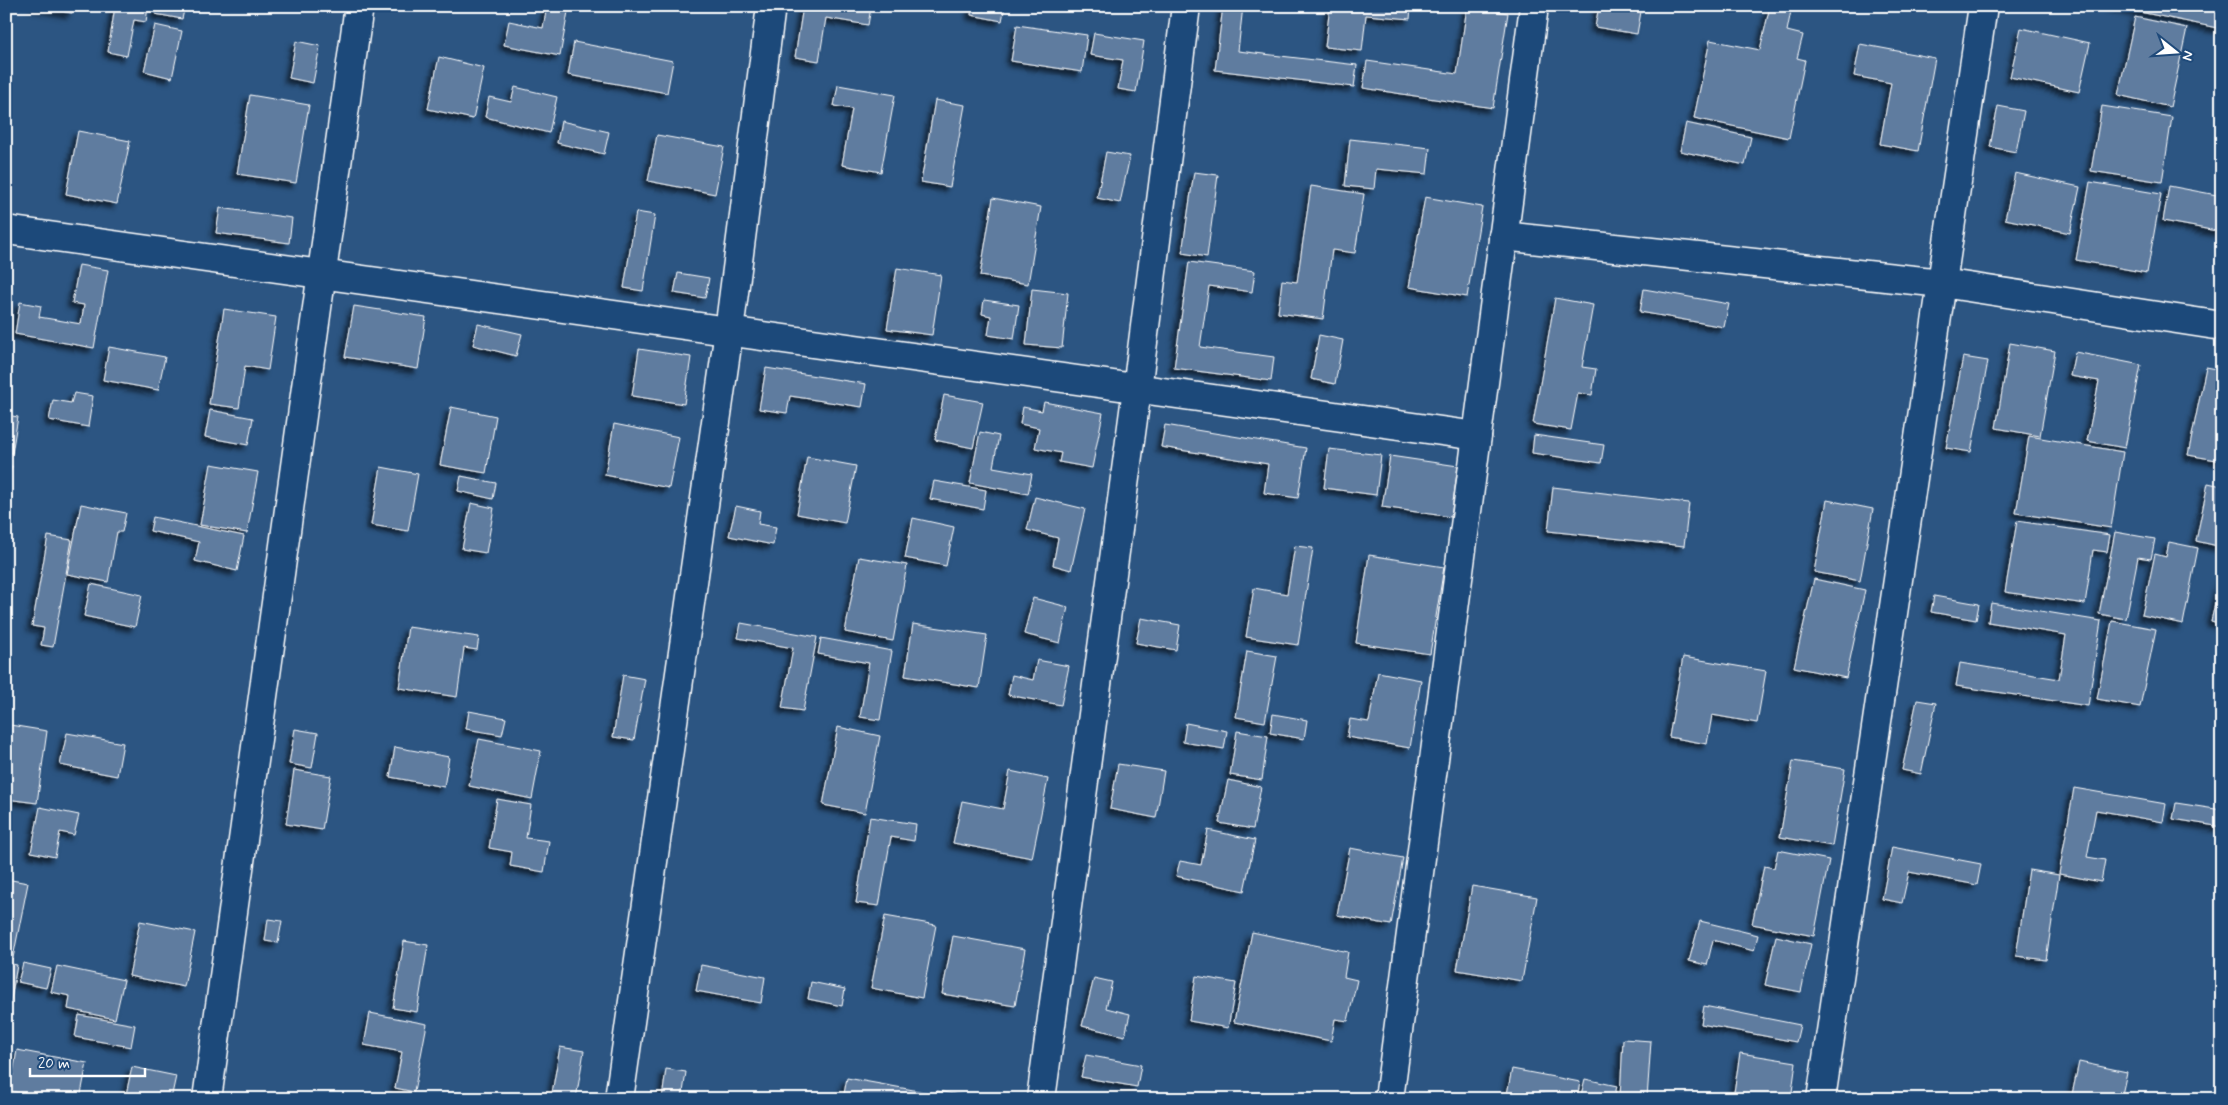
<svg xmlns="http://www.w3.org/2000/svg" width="2228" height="1105" font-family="Mynerve,sans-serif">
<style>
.building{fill:#5e7c9f;stroke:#fff;filter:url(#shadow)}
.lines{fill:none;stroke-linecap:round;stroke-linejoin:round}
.minor-casing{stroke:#fff;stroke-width:31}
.major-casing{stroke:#fff;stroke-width:31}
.minor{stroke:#1f4a7a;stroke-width:28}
.major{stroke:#1f4a7a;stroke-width:28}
</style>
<defs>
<filter id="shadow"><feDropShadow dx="-4.5" dy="4.5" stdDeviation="2.5" flood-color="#0009"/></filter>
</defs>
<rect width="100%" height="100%" fill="#2c5582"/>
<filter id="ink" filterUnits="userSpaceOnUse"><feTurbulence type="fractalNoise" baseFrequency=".02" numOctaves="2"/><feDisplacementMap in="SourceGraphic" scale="10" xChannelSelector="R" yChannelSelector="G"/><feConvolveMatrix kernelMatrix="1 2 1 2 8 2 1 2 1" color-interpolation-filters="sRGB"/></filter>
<g filter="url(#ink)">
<!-- building -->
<g class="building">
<polygon points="33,6 74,6 72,13"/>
<polygon points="115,6 148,6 146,22 134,20 127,56 108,52"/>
<polygon points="157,6 185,6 182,19 155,14"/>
<polygon points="547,6 569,6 560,56 504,45 509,21 543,28"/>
<polygon points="803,6 870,6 871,7 868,25 826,18 819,61 795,57"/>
<polygon points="972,6 1005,6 1002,21 971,15"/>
<polygon points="1223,6 1243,6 1238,51 1357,65 1354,87 1215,70"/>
<polygon points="1330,6 1411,6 1410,19 1366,15 1362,51 1325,47"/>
<polygon points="1599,6 1642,6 1637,34 1595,27"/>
<polygon points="1770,6 1792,6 1787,31 1803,35 1797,58 1805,60 1789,138 1694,118 1710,40 1760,50"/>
<polygon points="2111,6 2222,6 2222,29"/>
<polygon points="1467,7 1508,13 1493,108 1363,88 1367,61 1457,74"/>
<polygon points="2135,17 2187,28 2170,107 2118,95"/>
<polygon points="155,25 182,31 172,78 144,71"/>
<polygon points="1017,25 1087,35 1082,72 1011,61"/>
<polygon points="2021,28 2090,43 2079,92 2010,77"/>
<polygon points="1094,33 1144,41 1136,92 1118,89 1123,60 1090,55"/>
<polygon points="296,41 320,46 313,83 289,78"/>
<polygon points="574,42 673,61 667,93 568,75"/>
<polygon points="1860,44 1935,58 1918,151 1880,144 1891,83 1854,76"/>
<polygon points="439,57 484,68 473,119 428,109"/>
<polygon points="838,85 895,95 881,172 842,165 852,109 834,106"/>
<polygon points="515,87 557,97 549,133 485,117 489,97 511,102"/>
<polygon points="250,95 309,105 296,183 237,174"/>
<polygon points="935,100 965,105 950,187 921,182"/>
<polygon points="1998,106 2024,111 2016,152 1990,147"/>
<polygon points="2102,106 2172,117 2162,182 2091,171"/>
<polygon points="561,121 609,132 604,154 557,143"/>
<polygon points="1686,123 1751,137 1745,165 1680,151"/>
<polygon points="78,131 130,141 117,204 66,194"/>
<polygon points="657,135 724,147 715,194 648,181"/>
<polygon points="1350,139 1430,148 1427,174 1376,169 1374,189 1345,186"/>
<polygon points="1106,152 1130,156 1120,203 1097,198"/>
<polygon points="1194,172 1218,175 1207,257 1182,253"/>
<polygon points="2015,173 2080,187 2070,233 2005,219"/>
<polygon points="2090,182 2161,194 2147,273 2076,260"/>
<polygon points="1311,186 1364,194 1355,253 1332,250 1323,319 1278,313 1282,280 1297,282"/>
<polygon points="2169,186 2222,196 2222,232 2163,221"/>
<polygon points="1425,197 1482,207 1467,297 1409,287"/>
<polygon points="993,198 1041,207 1028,284 980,276"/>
<polygon points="220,208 292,218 289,243 216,233"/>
<polygon points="636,212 655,215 643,291 624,288"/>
<polygon points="1189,262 1255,271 1252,292 1209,286 1200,347 1274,357 1271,381 1174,368"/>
<polygon points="79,265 108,270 94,348 15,334 20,302 41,306 39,317 81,324 84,305 72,303"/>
<polygon points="897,268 941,275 932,335 887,329"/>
<polygon points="678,273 709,278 705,298 674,293"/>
<polygon points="1032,289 1068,293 1062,348 1026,345"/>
<polygon points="1644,289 1729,304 1724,327 1640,312"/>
<polygon points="1555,298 1593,305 1582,367 1596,369 1592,395 1578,393 1571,430 1533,424"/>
<polygon points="984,300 1019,305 1014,339 988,335 991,316 982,314"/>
<polygon points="354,306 426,317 418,369 345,357"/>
<polygon points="224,309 276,317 268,370 245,366 239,408 209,404"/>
<polygon points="478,324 522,334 516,356 473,345"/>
<polygon points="1319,335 1343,340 1335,384 1311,379"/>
<polygon points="2010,343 2055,351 2040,436 1996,428"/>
<polygon points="109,347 165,357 158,390 103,380"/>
<polygon points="639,349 691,357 684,404 632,396"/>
<polygon points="2075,352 2141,365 2125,448 2087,441 2099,381 2070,376"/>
<polygon points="1963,357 1988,361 1971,452 1946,448"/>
<polygon points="2206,367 2222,370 2222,461 2188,455"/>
<polygon points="766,368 866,384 862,407 790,396 787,413 759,409"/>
<polygon points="74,393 93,396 88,427 49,420 53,400 71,403"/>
<polygon points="944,395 983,402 973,448 935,440"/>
<polygon points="1044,402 1103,413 1092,468 1059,462 1061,453 1035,448 1039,428 1020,424 1023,407 1042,411"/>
<polygon points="451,407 496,416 486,473 440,465"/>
<polygon points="210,410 253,418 248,445 205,437"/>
<polygon points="6,415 18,417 12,453 6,452"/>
<polygon points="614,424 679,437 669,488 605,475"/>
<polygon points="1165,425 1306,448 1298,498 1264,493 1268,464 1161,447"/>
<polygon points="980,432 999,436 993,467 1032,474 1028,494 970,483"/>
<polygon points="1534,435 1604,445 1601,463 1532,453"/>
<polygon points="2029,436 2123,452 2111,528 2016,513"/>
<polygon points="1329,449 1381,455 1376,495 1324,488"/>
<polygon points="1390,456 1458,466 1451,517 1382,507"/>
<polygon points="807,457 856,466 845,523 797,514"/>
<polygon points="211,464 258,472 247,533 200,525"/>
<polygon points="6,465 12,466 6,488"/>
<polygon points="381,467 418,474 408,531 371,525"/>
<polygon points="461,476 496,483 493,499 458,491"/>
<polygon points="934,481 986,490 983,509 930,499"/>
<polygon points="2208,483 2222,486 2222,547 2196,541"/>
<polygon points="1553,487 1689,503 1684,546 1548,531"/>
<polygon points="1035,497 1085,509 1071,570 1053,565 1058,538 1027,530"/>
<polygon points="1827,500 1873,509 1860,581 1814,572"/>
<polygon points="471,503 494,508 486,553 462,549"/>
<polygon points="81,504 126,513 122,532 117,532 108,582 67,574"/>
<polygon points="736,506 760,511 758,524 776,527 773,545 729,536"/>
<polygon points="153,517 244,536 237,571 195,561 199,542 150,531"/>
<polygon points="913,518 954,527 946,566 905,558"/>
<polygon points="2017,521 2110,535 2107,552 2093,550 2085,604 2005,592"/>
<polygon points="2115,532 2155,539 2151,559 2138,557 2126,619 2099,614"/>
<polygon points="48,536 72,540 53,647 41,645 44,628 32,626"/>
<polygon points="2169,542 2198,548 2183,624 2142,615 2155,554 2166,557"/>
<polygon points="1295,546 1313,548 1298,645 1246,637 1254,588 1287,594"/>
<polygon points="1369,555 1444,567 1430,654 1356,643"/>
<polygon points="859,557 907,565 893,641 845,632"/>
<polygon points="2222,575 2222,624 2211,621"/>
<polygon points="1814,579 1865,590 1846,678 1794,667"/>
<polygon points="91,584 142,595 135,627 84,616"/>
<polygon points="1934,596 1979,604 1976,620 1931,612"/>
<polygon points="1033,598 1068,607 1060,643 1024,634"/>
<polygon points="1991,603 2101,621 2088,706 1956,686 1960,663 2059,679 2066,635 1988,622"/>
<polygon points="1141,618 1180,625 1176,650 1136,643"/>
<polygon points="2112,621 2156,629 2140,707 2097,699"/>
<polygon points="741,623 817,637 803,711 782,708 793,648 738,638"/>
<polygon points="913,624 987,635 979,688 905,676"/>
<polygon points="408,627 479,637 477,650 464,648 457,697 399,688"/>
<polygon points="821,638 892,651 880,720 860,717 869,663 818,654"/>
<polygon points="1247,651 1277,656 1265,722 1236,717"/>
<polygon points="1683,657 1766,671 1757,723 1712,715 1707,744 1669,737"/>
<polygon points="1037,660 1069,666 1061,705 1008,695 1012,675 1033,680"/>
<polygon points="1378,672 1421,680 1410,748 1347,737 1350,719 1369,722"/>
<polygon points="623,675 645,679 634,740 613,737"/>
<polygon points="1917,700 1936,703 1921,774 1902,770"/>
<polygon points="469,711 506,718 502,735 466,729"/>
<polygon points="1273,714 1307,720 1304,739 1270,733"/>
<polygon points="1186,723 1227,731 1224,749 1183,742"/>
<polygon points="10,725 47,731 37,803 6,799 6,751"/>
<polygon points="838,727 880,736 865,813 823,805"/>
<polygon points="295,729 318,733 312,768 289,764"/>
<polygon points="1237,731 1268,736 1262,780 1230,775"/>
<polygon points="67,733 123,743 117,776 60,765"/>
<polygon points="479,739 541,751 532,799 469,786"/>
<polygon points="395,747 449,757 444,787 390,777"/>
<polygon points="1793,761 1845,769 1832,846 1780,837"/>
<polygon points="1118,764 1164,771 1156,818 1110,809"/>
<polygon points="294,770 331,776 322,830 286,824"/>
<polygon points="1010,771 1048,779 1032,858 953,843 962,801 1003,809"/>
<polygon points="1228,780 1261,787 1253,829 1219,823"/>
<polygon points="2074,788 2166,804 2163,822 2096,810 2087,857 2105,860 2101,882 2059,874"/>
<polygon points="497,799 531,805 526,838 549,841 544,872 510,866 512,852 489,848"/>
<polygon points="2176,803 2222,810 2222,827 2173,819"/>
<polygon points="40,807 79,815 74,835 60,832 55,857 31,852"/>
<polygon points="870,817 916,824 914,841 891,837 879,906 856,903"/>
<polygon points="1208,830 1255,840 1244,891 1176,876 1180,861 1201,865"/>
<polygon points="1892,847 1981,864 1977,885 1909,872 1902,903 1882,899"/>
<polygon points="1350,848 1403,858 1391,925 1337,915"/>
<polygon points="1778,850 1829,860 1814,936 1752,924 1764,866 1774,868"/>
<polygon points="2029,870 2059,875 2046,960 2016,956"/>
<polygon points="6,879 28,883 13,958 6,957"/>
<polygon points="1472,886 1537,897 1522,981 1457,970"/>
<polygon points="885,916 936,925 922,998 871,988"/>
<polygon points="268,919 282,921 278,943 265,941"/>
<polygon points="140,921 195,932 184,987 129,976"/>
<polygon points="1700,921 1758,935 1754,951 1713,940 1707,965 1689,961"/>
<polygon points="1252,932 1348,952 1344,977 1357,980 1348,1021 1335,1019 1331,1041 1234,1022"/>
<polygon points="953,936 1025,949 1015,1006 942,994"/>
<polygon points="1776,936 1811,944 1801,992 1765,985"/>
<polygon points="404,941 428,945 417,1012 393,1008"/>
<polygon points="6,963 17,965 6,1028"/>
<polygon points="23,963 51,969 46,988 18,982"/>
<polygon points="701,965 765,977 761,1003 696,991"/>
<polygon points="57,966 124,980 115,1019 68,1009 70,996 51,992"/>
<polygon points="1196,976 1236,983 1228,1028 1189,1021"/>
<polygon points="1094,978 1112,982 1106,1008 1130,1014 1125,1036 1082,1026"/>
<polygon points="811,982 845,989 842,1006 808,999"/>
<polygon points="1704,1006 1800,1025 1796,1042 1701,1024"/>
<polygon points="370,1013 427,1024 414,1092 395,1088 402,1052 364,1045"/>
<polygon points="79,1015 135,1025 131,1047 75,1037"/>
<polygon points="1623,1039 1651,1041 1647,1099 1620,1098"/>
<polygon points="560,1047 584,1051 576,1099 551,1099"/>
<polygon points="17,1050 87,1063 80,1099 50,1099 10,1091"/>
<polygon points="1740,1053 1796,1062 1791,1099 1733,1099"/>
<polygon points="1086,1055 1141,1065 1137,1087 1081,1077"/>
<polygon points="2079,1062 2127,1072 2121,1099 2071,1099"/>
<polygon points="132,1067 176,1076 171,1099 125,1099"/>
<polygon points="666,1069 686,1072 682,1099 662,1099"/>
<polygon points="1512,1069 1580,1082 1577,1099 1541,1094 1540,1099 1506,1099"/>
<polygon points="847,1078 930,1093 929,1099 843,1099"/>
<polygon points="1585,1079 1617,1086 1614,1099 1580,1099"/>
<polygon points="937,1091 981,1099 936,1099"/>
</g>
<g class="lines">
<!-- minor casing -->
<g class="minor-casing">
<g id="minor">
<polyline points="6,230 1477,436"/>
<polyline points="1503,236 1942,283 2222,326"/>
<polyline points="207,1099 359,6"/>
<polyline points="619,1099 729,331 771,6"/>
<polyline points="1041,1099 1137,389 1186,6"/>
<polyline points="1389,1099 1534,6"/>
</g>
</g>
<!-- major casing -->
<g class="major-casing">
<polyline id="major" points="1821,1099 1983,6"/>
</g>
<!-- minor -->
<use href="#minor" class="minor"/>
<!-- major -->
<use href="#major" class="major"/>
</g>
</g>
<!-- margin -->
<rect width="2228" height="1105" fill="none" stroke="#1f4a7a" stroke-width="25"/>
<rect x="12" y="12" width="2203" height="1080" fill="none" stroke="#fff" stroke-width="2" filter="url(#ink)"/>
<!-- north arrow -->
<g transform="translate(2176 52) rotate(107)" stroke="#1f4a7a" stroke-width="4" paint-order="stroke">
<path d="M0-4L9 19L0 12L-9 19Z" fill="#ffffff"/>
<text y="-8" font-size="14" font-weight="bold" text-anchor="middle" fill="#ffffff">N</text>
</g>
<!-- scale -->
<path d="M30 1068v8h115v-8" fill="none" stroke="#ffffff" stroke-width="2.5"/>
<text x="38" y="1068" font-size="15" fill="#ffffff" stroke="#1f4a7a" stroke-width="4" paint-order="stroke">20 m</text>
</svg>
